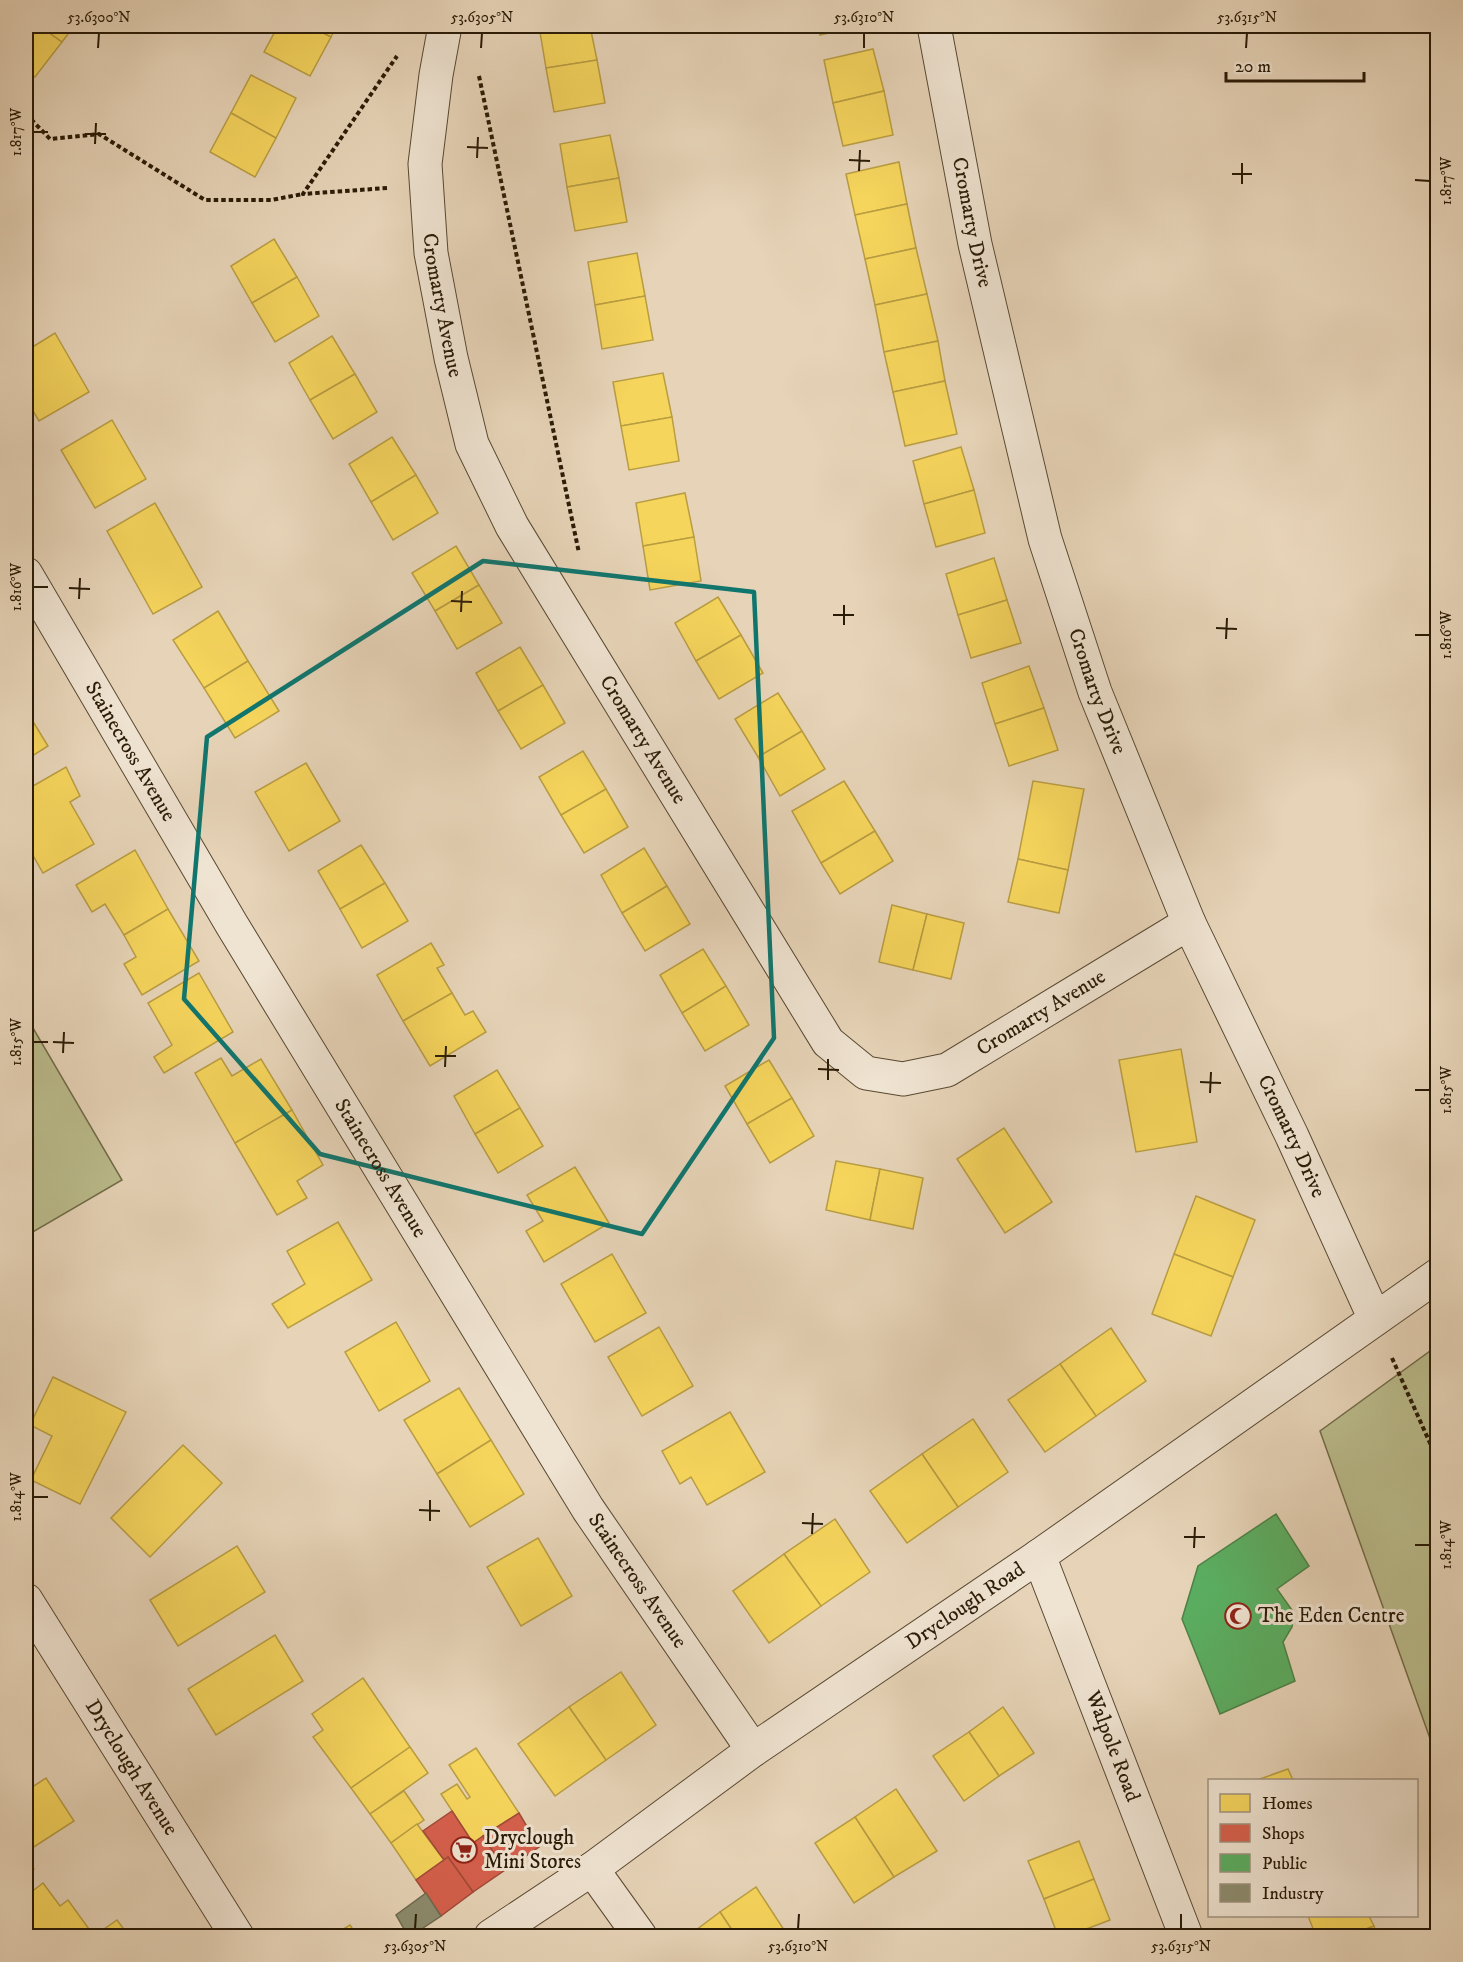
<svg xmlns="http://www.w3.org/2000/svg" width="1463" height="1962" font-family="'IM FELL DW Pica',serif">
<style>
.green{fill:#babb8b;stroke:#726b48;stroke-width:1.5}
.homes{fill:#f6d55c;stroke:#b99d42;stroke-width:1.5}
.shops{fill:#d6604d;stroke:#a24b38;stroke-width:1.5}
.public{fill:#5aae61;stroke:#4c8246;stroke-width:1.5}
.industry{fill:#8c8c6e;stroke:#6f6a4f;stroke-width:1.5}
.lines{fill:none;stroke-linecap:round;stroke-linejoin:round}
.minor-casing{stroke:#594932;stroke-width:35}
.path{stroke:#2a1b06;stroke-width:4;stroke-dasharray:4.5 3;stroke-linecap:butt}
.minor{stroke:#efe3d1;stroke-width:33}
.marked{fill:none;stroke:#0f766e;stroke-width:4.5;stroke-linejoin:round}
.ticks{fill:none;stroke:#2a1b06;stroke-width:2}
.labels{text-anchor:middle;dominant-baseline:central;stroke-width:6;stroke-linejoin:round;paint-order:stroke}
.street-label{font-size:21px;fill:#2a1b06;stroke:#efe3d1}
.poi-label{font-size:21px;fill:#2a1b06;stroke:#efe3d1;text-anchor:start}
.neatline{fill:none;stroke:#2a1b06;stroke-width:2}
.ticks-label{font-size:15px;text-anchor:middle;fill:#2a1b06}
</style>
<rect width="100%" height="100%" fill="#e7d4b8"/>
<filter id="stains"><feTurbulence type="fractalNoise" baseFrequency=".00333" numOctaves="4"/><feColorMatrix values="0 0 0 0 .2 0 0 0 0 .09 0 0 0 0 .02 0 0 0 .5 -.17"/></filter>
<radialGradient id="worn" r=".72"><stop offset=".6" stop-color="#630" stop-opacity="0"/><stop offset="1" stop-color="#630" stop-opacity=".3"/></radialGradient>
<!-- green -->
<g class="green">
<polygon points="26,1016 122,1180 26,1236"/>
<polygon points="1437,1346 1437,1758 1320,1431"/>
</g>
<!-- homes -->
<g class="homes">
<polygon points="26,26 40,26 62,42 35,77 26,70"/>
<polygon points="40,26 74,26 62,42"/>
<polygon points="278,26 310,26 331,37 310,76 264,52"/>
<polygon points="310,26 336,26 331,37"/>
<polygon points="539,26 590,26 597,60 546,68"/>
<polygon points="818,26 858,26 820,35"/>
<polygon points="873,49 884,91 833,103 824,60"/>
<polygon points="597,60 605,103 554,112 546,68"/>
<polygon points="251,75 296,98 276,138 231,113"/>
<polygon points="884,91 893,135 843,146 833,103"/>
<polygon points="231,113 276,138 255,177 210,152"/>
<polygon points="610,135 619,178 567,187 560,144"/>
<polygon points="899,162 907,204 855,215 846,174"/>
<polygon points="619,178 627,222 575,231 567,187"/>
<polygon points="907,204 916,248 865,259 855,215"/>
<polygon points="274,239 297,277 252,303 231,266"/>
<polygon points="916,248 927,294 875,305 865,259"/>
<polygon points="637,253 645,296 595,305 588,262"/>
<polygon points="297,277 319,316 275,342 252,303"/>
<polygon points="927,294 938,341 884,352 875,305"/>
<polygon points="645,296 653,340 602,349 595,305"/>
<polygon points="55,333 89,392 39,421 26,399 26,351"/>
<polygon points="332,336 355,374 310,400 289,363"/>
<polygon points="938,341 945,381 893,392 884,352"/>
<polygon points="663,373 672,417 621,426 613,382"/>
<polygon points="355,374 377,412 333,439 310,400"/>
<polygon points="945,381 957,434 905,446 893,392"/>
<polygon points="672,417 679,461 629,470 621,426"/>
<polygon points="112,420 146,479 95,508 61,450"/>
<polygon points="392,437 416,475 371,502 349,464"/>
<polygon points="961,447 974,490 924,504 913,461"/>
<polygon points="416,475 438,513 393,540 371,502"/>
<polygon points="974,490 985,533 936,547 924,504"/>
<polygon points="685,493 694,537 643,546 636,503"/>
<polygon points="155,503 202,587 153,614 107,531"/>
<polygon points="694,537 701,581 650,590 643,546"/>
<polygon points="456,546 479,585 435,611 412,573"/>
<polygon points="994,558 1007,600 958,615 946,574"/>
<polygon points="479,585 502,623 457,649 435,611"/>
<polygon points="718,597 741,635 696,661 675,623"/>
<polygon points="1007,600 1021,643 971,658 958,615"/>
<polygon points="218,611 248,661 204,688 173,640"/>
<polygon points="741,635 763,673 719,699 696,661"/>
<polygon points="520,647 543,685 498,711 476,673"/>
<polygon points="248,661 279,711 235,738 204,688"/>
<polygon points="1029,666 1044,708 995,724 982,683"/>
<polygon points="543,685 565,723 521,749 498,711"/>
<polygon points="778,693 802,731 758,757 735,719"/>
<polygon points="1044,708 1058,750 1009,766 995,724"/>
<polygon points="26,710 48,746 26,760"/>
<polygon points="802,731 825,769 780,796 758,757"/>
<polygon points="583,751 606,789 561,815 539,777"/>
<polygon points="306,763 340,821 289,851 255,792"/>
<polygon points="66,767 80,796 70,802 94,844 43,873 26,843 26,790"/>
<polygon points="844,781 875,831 821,863 792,811"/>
<polygon points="1033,781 1084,789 1068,870 1018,859"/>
<polygon points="606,789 628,827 584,853 561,815"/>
<polygon points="875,831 893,861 840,894 821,863"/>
<polygon points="361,845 385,883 340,909 318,871"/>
<polygon points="644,848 667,886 622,913 601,875"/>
<polygon points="135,850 168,909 124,935 105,904 92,912 76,885"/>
<polygon points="1018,859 1068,870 1059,913 1008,902"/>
<polygon points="385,883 408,921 362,948 340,909"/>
<polygon points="667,886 690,924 645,951 622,913"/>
<polygon points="892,905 927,914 913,970 879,962"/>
<polygon points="168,909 199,961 142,995 124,964 136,957 124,935"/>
<polygon points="927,914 964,923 951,979 913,970"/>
<polygon points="431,943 444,965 437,968 452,993 403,1021 377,975"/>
<polygon points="703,949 726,986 682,1013 660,975"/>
<polygon points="199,973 233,1032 164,1073 154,1057 172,1045 148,1003"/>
<polygon points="726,986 749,1025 705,1051 682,1013"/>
<polygon points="452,993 465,1015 473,1011 486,1032 430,1066 403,1021"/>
<polygon points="1181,1049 1197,1142 1136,1152 1119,1060"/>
<polygon points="221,1058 232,1076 261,1059 292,1110 235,1143 195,1073"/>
<polygon points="769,1060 792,1098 747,1124 725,1086"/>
<polygon points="497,1070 520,1108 475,1134 454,1096"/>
<polygon points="792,1098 814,1136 770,1163 747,1124"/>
<polygon points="520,1108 543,1146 498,1173 475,1134"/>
<polygon points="292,1110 323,1165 297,1181 307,1198 277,1215 235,1143"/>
<polygon points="1004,1128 1052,1202 1005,1233 957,1159"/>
<polygon points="836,1161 880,1169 870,1220 826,1210"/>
<polygon points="575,1167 609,1223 544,1262 526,1231 543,1221 527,1195"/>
<polygon points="880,1169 923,1178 913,1229 870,1220"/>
<polygon points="1196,1196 1255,1220 1233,1277 1174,1254"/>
<polygon points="338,1222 372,1280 288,1328 272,1304 305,1284 287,1251"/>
<polygon points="612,1254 646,1313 595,1342 561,1284"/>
<polygon points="1174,1254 1233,1277 1211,1336 1152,1314"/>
<polygon points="396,1322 430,1381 379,1411 345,1352"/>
<polygon points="659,1327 693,1386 642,1416 608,1357"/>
<polygon points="1111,1328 1146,1381 1096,1416 1060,1364"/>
<polygon points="1060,1364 1096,1416 1045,1452 1008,1400"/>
<polygon points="53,1377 126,1412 80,1504 31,1480 52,1436 30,1425"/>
<polygon points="459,1388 491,1440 437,1474 404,1420"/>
<polygon points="730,1412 765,1472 707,1505 691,1477 680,1484 662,1451"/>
<polygon points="973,1419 1008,1472 958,1507 922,1454"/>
<polygon points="491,1440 524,1494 470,1527 437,1474"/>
<polygon points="183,1445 222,1483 150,1557 111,1518"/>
<polygon points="922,1454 958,1507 907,1543 870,1491"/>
<polygon points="835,1519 870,1572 821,1606 784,1554"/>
<polygon points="538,1538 572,1596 521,1626 487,1567"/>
<polygon points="237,1546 265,1592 178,1646 150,1600"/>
<polygon points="784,1554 821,1606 769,1643 733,1591"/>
<polygon points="275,1635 303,1681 216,1735 188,1689"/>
<polygon points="621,1672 656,1725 606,1760 569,1707"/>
<polygon points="363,1678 410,1747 351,1788 313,1737 323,1730 312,1714"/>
<polygon points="569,1707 606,1760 555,1796 518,1744"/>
<polygon points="1003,1707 1034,1753 999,1776 969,1732"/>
<polygon points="969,1732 999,1776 964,1801 933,1756"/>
<polygon points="410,1747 428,1773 370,1814 351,1788"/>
<polygon points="476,1748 519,1813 473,1843 441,1794 457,1784 467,1799 470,1797 449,1765"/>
<polygon points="1288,1769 1293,1780 1257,1780"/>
<polygon points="46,1778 74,1821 26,1852 26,1791"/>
<polygon points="896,1789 937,1851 894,1877 855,1817"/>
<polygon points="404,1791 424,1820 391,1843 370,1814"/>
<polygon points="855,1817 894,1877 854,1903 815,1843"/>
<polygon points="417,1824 444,1860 416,1880 391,1843"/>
<polygon points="1079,1841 1094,1879 1044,1899 1028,1861"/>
<polygon points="26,1855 34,1869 26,1874"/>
<polygon points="1094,1879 1110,1920 1068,1936 1058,1936 1044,1899"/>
<polygon points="43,1883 60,1906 68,1900 94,1936 117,1920 129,1936 26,1936 26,1896"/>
<polygon points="756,1887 788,1936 736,1936 720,1912"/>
<polygon points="720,1912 736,1936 688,1936"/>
<polygon points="1308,1916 1369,1916 1374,1926 1348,1936 1316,1936"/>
<polygon points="350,1925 357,1936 332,1936"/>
<polygon points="1374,1926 1377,1936 1348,1936"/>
</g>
<!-- shops -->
<g class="shops">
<polygon points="452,1811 473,1843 483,1836 505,1870 473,1892 448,1857 444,1860 423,1831"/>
<polygon points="519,1813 539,1847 505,1870 483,1836"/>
<polygon points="448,1857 473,1892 441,1916 416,1880"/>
</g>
<!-- public -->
<polygon class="public" points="1276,1514 1309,1566 1277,1589 1294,1613 1292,1627 1283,1642 1295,1681 1220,1714 1182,1619 1198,1566"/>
<!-- industry -->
<polygon class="industry" points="426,1893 441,1916 411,1936 408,1936 396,1915"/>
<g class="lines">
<!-- minor casing -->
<g class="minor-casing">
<g id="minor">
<path id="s1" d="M 445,26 L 436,75 L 425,164 L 431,253 L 451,358 L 472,444 L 512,526 L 828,1042 L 866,1073 L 903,1079 L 947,1070 L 1189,923"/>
<path id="s2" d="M 934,26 L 975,244 L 1045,539 L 1095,692 L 1189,923 L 1292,1136 L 1375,1319"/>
<path id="s3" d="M 26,574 L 232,925 L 588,1509 L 753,1750"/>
<path id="s4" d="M 1039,1556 L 1186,1936"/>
<path id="s5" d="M 26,1600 L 237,1936"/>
<polyline points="592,1869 640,1936"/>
<path id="s6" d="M 491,1936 L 592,1869 L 753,1750 L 1039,1556 L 1438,1275"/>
</g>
</g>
<!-- path -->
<g class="path">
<polyline points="479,76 579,553"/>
<polyline points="26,114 50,139 99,134 205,200 271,200 303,194"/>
<polyline points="387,188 303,194 397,56"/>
<polyline points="1392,1358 1438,1461"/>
</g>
<!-- minor -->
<use href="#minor" class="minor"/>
</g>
<!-- marked area -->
<path class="marked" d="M 483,561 L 754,592 L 774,1038 L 642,1234 L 320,1154 L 184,999 L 207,737 Z"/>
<!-- ticks -->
<path class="ticks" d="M 98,48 L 99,33M 481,48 L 482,33M 864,48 L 864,33M 1246,48 L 1247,33M 33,132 L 48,132M 85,134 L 106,134M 95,144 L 96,123M 467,147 L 488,148M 477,158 L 478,137M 849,160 L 870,161M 859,171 L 860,150M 1232,174 L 1252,174M 1415,180 L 1430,181M 1242,184 L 1242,163M 33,587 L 48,587M 69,588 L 90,589M 79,599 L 80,578M 451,601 L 472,602M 461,612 L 462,591M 833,615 L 854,615M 844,625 L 844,605M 1216,628 L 1237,629M 1415,635 L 1430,635M 1226,639 L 1227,618M 33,1042 L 48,1042M 53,1042 L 74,1043M 63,1053 L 64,1032M 435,1056 L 456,1056M 445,1067 L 446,1046M 818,1069 L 839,1070M 828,1080 L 828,1059M 1200,1082 L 1221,1083M 1415,1090 L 1430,1090M 1210,1093 L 1211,1072M 33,1497 L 48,1497M 419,1510 L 440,1511M 430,1521 L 430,1500M 802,1523 L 823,1524M 812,1534 L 813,1513M 1184,1537 L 1205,1537M 1415,1545 L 1430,1545M 1194,1548 L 1195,1527M 415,1929 L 416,1914M 798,1929 L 799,1914M 1181,1929 L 1181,1914"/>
<!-- icons -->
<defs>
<g id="mosque-ring" transform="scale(1.35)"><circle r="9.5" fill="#efe3d1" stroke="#8f2418" stroke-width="1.5"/><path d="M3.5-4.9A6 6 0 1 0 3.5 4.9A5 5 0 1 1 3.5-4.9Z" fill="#8f2418"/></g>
<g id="supermarket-ring" transform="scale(1.35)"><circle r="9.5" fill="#efe3d1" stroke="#8f2418" stroke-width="1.5"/><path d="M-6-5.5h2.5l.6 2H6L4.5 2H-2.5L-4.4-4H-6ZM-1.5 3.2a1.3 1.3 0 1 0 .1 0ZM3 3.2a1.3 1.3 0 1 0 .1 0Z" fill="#8f2418"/></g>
</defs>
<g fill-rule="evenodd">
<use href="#mosque-ring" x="1238" y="1616"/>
<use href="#supermarket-ring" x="464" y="1850"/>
</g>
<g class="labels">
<!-- street labels -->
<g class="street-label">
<text stroke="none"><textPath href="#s2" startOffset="200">Cromarty Drive</textPath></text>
<text stroke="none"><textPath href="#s1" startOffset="282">Cromarty Avenue</textPath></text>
<text stroke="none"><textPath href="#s2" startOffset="686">Cromarty Drive</textPath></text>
<text stroke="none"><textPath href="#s1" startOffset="766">Cromarty Avenue</textPath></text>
<text stroke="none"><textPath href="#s3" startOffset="206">Stainecross Avenue</textPath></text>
<text stroke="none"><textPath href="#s1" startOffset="1362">Cromarty Avenue</textPath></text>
<text stroke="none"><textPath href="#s2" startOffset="1172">Cromarty Drive</textPath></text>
<text stroke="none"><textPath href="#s3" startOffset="692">Stainecross Avenue</textPath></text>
<text stroke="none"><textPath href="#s3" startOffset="1178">Stainecross Avenue</textPath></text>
<text stroke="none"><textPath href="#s6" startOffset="578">Dryclough Road</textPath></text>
<text stroke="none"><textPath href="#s4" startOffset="204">Walpole Road</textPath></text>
<text stroke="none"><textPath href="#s5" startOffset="198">Dryclough Avenue</textPath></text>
</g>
<!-- poi labels -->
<g class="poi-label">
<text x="1258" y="1616">The Eden Centre</text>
<text x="484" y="1838">Dryclough<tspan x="484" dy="24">Mini Stores</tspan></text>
</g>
</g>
<!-- margin -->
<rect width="1463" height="1962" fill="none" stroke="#e7d4b8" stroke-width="66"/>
<!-- legend -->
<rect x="1208" y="1779" width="210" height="138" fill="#efe3d1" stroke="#a09380" stroke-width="1.5"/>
<rect x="1220" y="1794" width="30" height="18" fill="#f6d55c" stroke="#a09380" stroke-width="1.5"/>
<text x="1262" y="1809" font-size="18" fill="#2a1b06">Homes</text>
<rect x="1220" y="1824" width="30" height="18" fill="#d6604d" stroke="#a09380" stroke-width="1.5"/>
<text x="1262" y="1839" font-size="18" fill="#2a1b06">Shops</text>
<rect x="1220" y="1854" width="30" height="18" fill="#5aae61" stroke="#a09380" stroke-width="1.5"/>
<text x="1262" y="1869" font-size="18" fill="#2a1b06">Public</text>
<rect x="1220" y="1884" width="30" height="18" fill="#8c8c6e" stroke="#a09380" stroke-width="1.5"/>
<text x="1262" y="1899" font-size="18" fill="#2a1b06">Industry</text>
<!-- scale -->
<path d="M1226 72v9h138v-9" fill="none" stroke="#2a1b06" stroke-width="3"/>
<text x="1235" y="72" font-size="18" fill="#2a1b06" stroke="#efe3d1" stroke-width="4.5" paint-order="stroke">20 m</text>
<rect x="33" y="33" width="1397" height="1896" class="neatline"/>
<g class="ticks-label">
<text x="99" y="22">53.6300°N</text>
<text x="482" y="22">53.6305°N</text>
<text x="864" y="22">53.6310°N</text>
<text x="1247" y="22">53.6315°N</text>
<text transform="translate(16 132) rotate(-90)" y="5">1.817°W</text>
<text transform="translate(1446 181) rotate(-90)" y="5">1.817°W</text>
<text transform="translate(16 587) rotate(-90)" y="5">1.816°W</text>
<text transform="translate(1446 635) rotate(-90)" y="5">1.816°W</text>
<text transform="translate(16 1042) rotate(-90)" y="5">1.815°W</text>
<text transform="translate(1446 1090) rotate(-90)" y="5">1.815°W</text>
<text transform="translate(16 1497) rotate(-90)" y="5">1.814°W</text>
<text transform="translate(1446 1545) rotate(-90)" y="5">1.814°W</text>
<text x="415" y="1951">53.6305°N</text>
<text x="798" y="1951">53.6310°N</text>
<text x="1181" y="1951">53.6315°N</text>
</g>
<rect width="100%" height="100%" filter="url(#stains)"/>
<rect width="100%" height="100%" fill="url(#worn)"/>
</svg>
